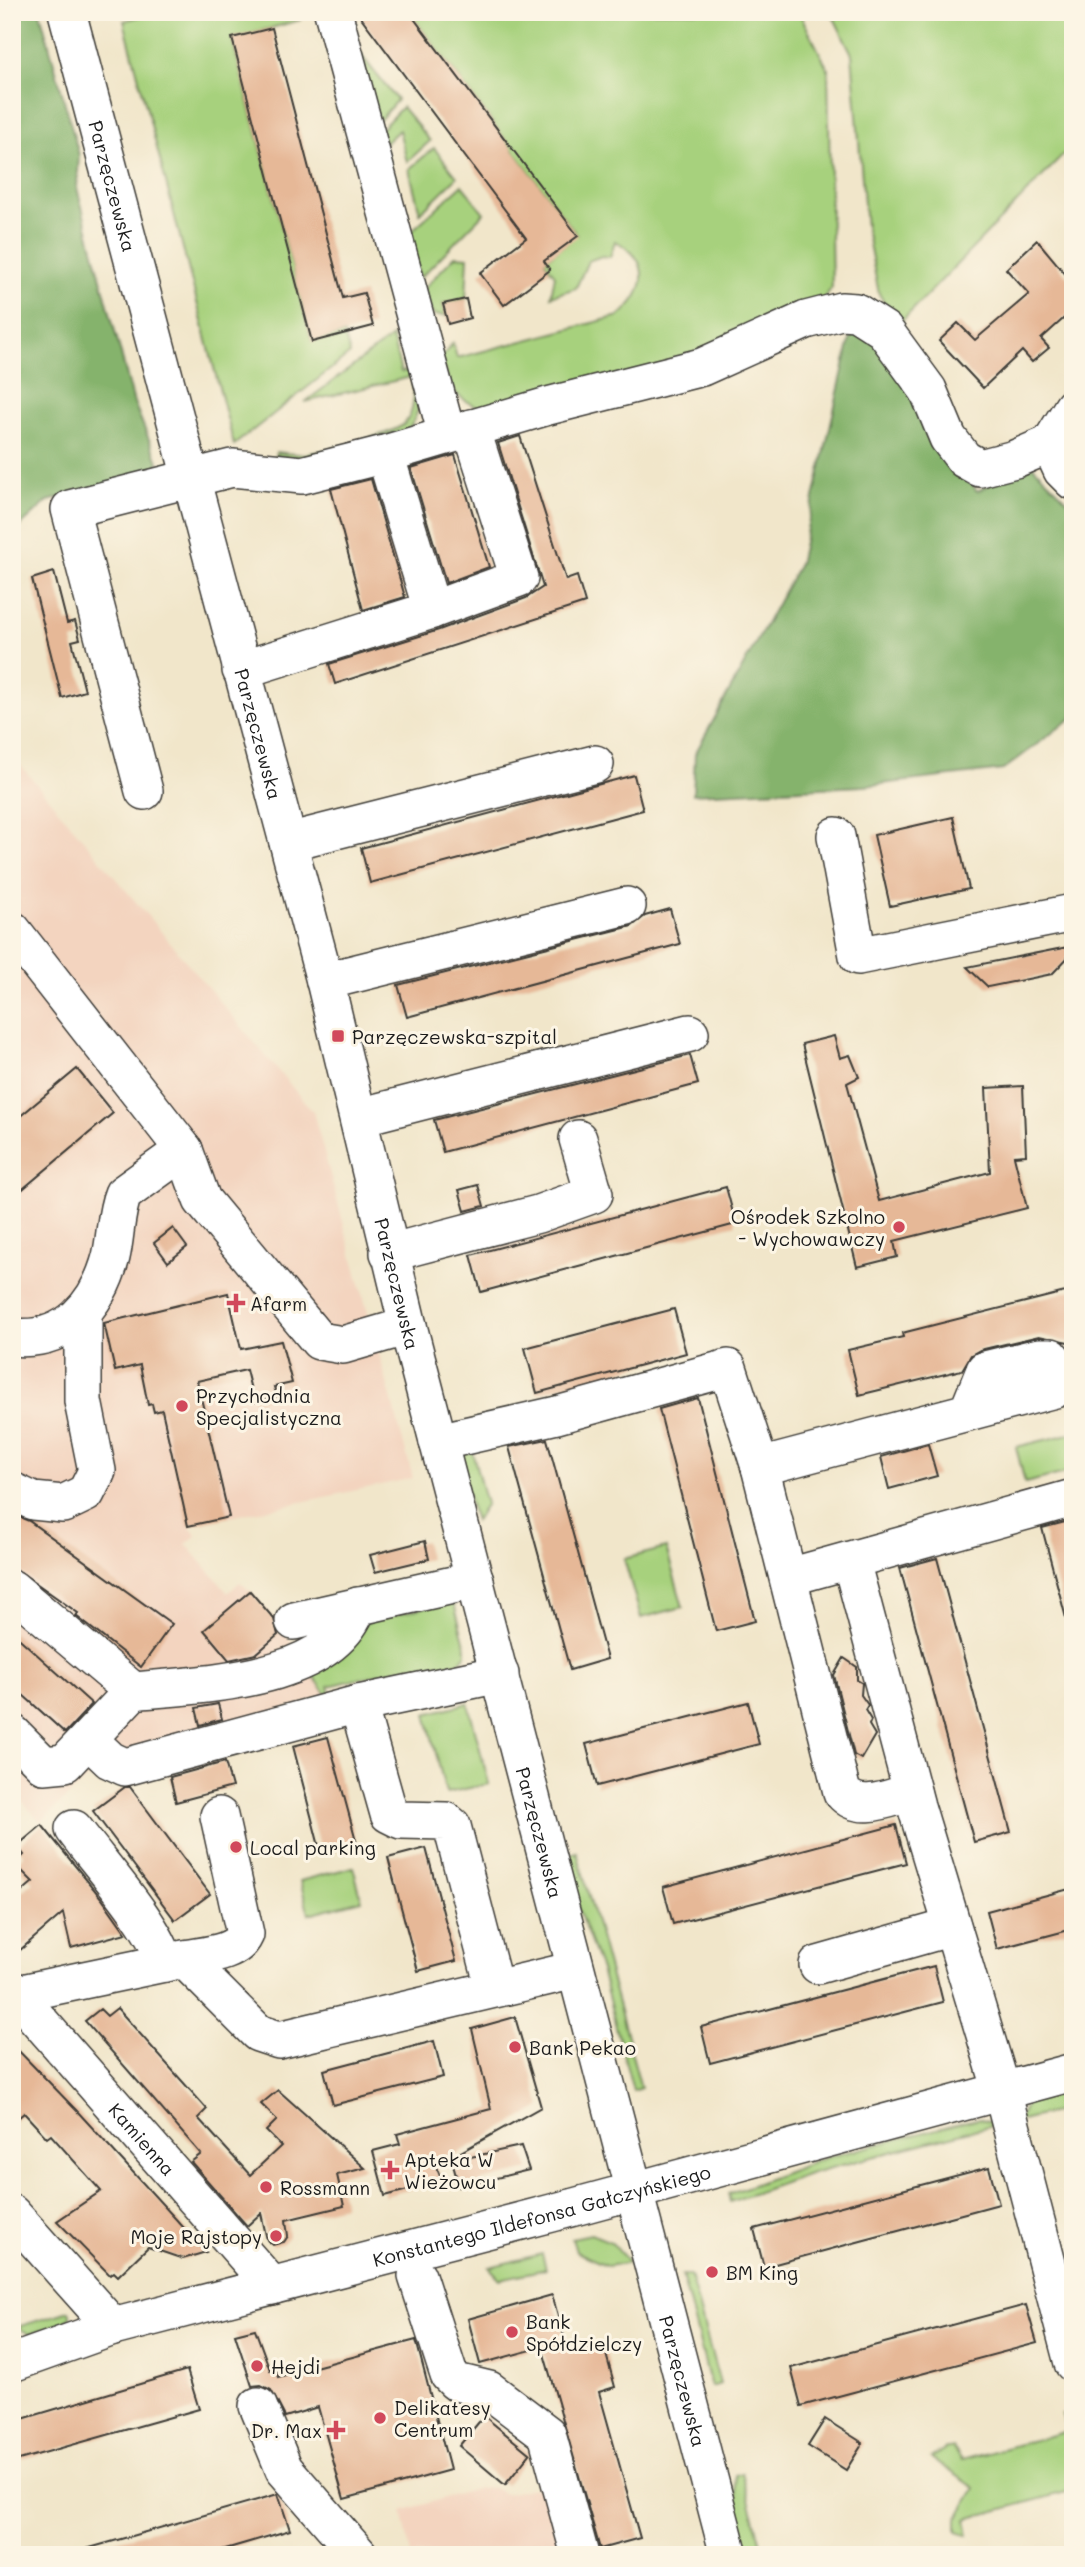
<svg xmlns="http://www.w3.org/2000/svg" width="1085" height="2567" font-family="Mali,sans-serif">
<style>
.built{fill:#f3d4bf}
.green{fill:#a7d17d;stroke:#62764c;stroke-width:2}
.forest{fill:#85b36c;stroke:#506844;stroke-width:2}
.building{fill:#e6b897}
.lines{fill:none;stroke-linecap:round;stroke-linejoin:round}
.minor-casing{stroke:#3c3a36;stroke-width:40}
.minor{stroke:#fff;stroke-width:37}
.poi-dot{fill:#d1495b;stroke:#fcf5e5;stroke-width:2.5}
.labels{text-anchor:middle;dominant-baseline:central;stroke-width:6;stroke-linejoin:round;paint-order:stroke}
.street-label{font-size:19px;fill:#1c1c1c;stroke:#fcf5e5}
.poi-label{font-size:19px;fill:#1c1c1c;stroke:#fcf5e5;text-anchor:start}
</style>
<rect width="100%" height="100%" fill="#fcf5e5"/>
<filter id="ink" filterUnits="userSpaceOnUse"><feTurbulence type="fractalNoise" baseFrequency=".0143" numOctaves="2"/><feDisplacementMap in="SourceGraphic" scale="14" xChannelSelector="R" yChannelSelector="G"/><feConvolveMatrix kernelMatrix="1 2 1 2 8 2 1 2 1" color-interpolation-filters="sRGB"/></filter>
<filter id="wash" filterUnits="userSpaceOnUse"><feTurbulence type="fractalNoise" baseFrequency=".00686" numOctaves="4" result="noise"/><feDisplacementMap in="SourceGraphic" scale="28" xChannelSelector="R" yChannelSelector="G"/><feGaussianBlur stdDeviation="1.57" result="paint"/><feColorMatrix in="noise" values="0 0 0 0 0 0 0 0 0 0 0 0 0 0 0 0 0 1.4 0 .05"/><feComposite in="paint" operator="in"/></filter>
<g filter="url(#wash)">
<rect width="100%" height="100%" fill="#f1e6ca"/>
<!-- built -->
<g class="built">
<polygon points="12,755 313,1112 413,1478 189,1526 197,1535 186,1544 228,1593 240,1582 250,1591 283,1630 327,1696 101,1765 41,1822 12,1790"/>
<polygon points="548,2485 569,2555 411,2555 402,2511 478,2488 492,2487 505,2494"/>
</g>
<!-- green -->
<g class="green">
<polygon points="155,12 298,12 300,20 232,39 312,341 344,334 350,354 234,445 124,21"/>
<path d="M 409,12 L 799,12 L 828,69 L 832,287 L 822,302 L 699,356 L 483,409 C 452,397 450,389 441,358 L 453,343 L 457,358 L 619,316 C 648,292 653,260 615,241 L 610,257 L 602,256 L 588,261 L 576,288 L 551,296 L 555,275 L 544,261 L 577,235 Z"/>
<polygon points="831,12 1073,12 1073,145 898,325 879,294 866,228 852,54"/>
<polygon points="360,54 397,100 378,122"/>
<polygon points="402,107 430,141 407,162 399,130 385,143 380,130"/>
<polygon points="434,148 457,177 420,213 409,169"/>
<polygon points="462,185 484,213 420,278 408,234"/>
<polygon points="455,256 468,257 466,299 443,304 446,316 434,315 430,310 424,288"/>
<path d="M 392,337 L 401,372 L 416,369 C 421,392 422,411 408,430 L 299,459 L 275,456 L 276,452 C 283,453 291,454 298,454 C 314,454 396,434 405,423 C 416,410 414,392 411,377 L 305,402 Z"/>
<polygon points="1073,1433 1073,1471 1025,1483 1016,1447"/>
<polygon points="470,1443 486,1504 475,1521 455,1452"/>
<polygon points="666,1548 683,1607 641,1618 624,1559"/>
<polygon points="453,1600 466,1648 466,1654 458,1663 461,1672 416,1681 412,1666 329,1686 332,1701 310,1672 367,1622"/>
<polygon points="468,1703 489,1784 446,1793 426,1714"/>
<polygon points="577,1852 641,2088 633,2091 601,1970 577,1906 564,1855"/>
<polygon points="353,1867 362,1900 309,1914 300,1881"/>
<polygon points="1073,2089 1073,2108 1017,2121 1030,2099"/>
<polygon points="979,2118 996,2124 812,2173 730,2202 728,2194 825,2158"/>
<polygon points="591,2234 611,2242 629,2262 608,2266 576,2252 572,2238"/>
<polygon points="542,2254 546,2269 500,2279 489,2267"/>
<polygon points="682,2275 690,2275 720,2384 711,2387"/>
<polygon points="69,2311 71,2317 65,2322 29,2334 17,2327"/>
<polygon points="1071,2413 1073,2490 966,2519 969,2535 957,2531 957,2519 975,2488 931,2458 946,2448 953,2448 962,2460 1067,2431 1062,2414"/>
<polygon points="742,2473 764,2555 747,2555 738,2514 735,2475"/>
</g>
<!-- forest -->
<g class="forest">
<polygon points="12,12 40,12 79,155 77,188 134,403 159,464 148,475 48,501 12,534"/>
<polygon points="851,335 873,337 977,491 1032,465 1073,506 1073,717 1003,770 864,786 693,794 695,754 799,564"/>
</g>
<g id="blocks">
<!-- building -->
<g class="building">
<polygon points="357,12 409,12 578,236 544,261 550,270 504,305 480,273 526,238"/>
<polygon points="272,28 343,298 364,293 373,326 312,342 232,38"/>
<polygon points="1037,240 1073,283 1073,310 1041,339 1049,348 1032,362 1022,351 983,388 939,341 958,323 975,340 1029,294 1006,269"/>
<polygon points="466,299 470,318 448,324 443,304"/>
<polygon points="520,436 566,580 577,576 585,603 335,684 329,664 439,630 526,598 543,587 498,443"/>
<polygon points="455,455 489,567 446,583 411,468"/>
<polygon points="371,479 405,597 363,610 331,489"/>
<polygon points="54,572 67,623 75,621 80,639 72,641 85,691 62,698 32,579"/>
<polygon points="634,775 643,810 370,883 361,848"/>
<polygon points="953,817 969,889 890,906 874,835"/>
<polygon points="670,909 680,944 407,1017 398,985 632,926 645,916"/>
<polygon points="1073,946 1073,952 1052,974 988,987 967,967"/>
<polygon points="834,1036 840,1058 850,1055 859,1077 847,1083 879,1201 990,1172 986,1088 1023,1086 1026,1155 1014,1156 1027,1208 894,1241 897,1257 857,1267 802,1044"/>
<polygon points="690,1055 698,1084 443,1152 434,1120"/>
<polygon points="77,1069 113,1113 12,1198 12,1123"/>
<polygon points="478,1185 484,1206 465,1211 459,1190"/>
<polygon points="726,1187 736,1224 481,1292 471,1255"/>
<polygon points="173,1228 187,1247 168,1262 154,1243"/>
<polygon points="1073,1290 1073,1343 1039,1336 980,1350 971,1355 962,1370 859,1395 848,1350 903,1337 902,1333"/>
<polygon points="228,1293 241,1349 281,1341 292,1383 274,1387 277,1396 254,1402 246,1370 197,1381 229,1517 188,1526 162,1410 154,1412 152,1404 148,1405 140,1365 115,1371 104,1323"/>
<polygon points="674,1309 686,1353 537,1393 525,1348"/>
<polygon points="698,1398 755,1621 716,1631 659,1409"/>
<polygon points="547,1439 607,1659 570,1670 509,1447"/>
<polygon points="928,1444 937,1476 889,1489 881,1457"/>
<polygon points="12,1514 29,1521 172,1624 141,1667 76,1616 78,1613 12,1566"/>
<polygon points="1073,1520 1073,1618 1066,1618 1042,1528"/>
<polygon points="425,1541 429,1559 375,1572 370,1555"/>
<polygon points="937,1558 1011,1832 974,1842 900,1568"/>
<polygon points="250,1591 274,1619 278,1635 256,1654 229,1660 204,1630"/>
<polygon points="12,1632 92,1704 65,1733 12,1685"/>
<polygon points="844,1658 857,1667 857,1680 862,1683 861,1695 868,1705 865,1710 871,1720 869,1725 875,1735 861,1759 854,1755 834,1675"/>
<polygon points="748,1702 759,1744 597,1786 586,1744"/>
<polygon points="218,1704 222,1719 200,1725 196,1708"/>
<polygon points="328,1737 357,1844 321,1854 293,1746"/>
<polygon points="225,1762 232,1787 176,1802 170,1777"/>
<polygon points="125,1787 130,1787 210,1894 175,1920 93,1811"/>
<polygon points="42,1825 102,1899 126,1933 71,1948 63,1913 12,1957 12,1900 33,1882 15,1864 24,1855 17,1846"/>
<polygon points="896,1825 906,1863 673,1924 663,1887"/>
<polygon points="426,1848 456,1961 418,1971 388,1858"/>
<polygon points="1073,1888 1073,1929 997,1949 987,1911"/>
<polygon points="934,1966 943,2002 710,2063 701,2027"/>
<polygon points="117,2008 207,2109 198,2118 250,2175 281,2146 266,2131 277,2120 261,2104 278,2090 365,2168 337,2175 344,2206 286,2220 288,2236 284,2242 273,2245 267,2240 261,2213 247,2226 191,2162 201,2154 85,2021 100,2009 107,2016"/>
<polygon points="515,2017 541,2107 436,2166 442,2181 385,2196 373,2151 400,2144 397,2134 491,2109 472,2029"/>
<polygon points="434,2041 443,2077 333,2105 324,2070"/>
<polygon points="12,2044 77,2111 206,2252 183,2259 148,2247 118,2276 114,2272 110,2275 57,2221 101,2191 51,2135 47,2138 24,2113 12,2123"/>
<polygon points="521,2146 529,2170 459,2187 452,2161"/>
<polygon points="989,2167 999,2204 764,2267 754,2229"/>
<polygon points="552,2295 569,2353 603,2343 615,2387 599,2392 640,2538 600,2549 542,2347 480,2364 468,2319"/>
<polygon points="1026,2305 1037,2343 801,2406 791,2368"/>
<polygon points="255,2329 270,2370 276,2368 278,2377 416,2340 450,2470 344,2499 318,2407 285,2417 271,2390 261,2385 252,2386 235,2334"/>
<polygon points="187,2370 199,2409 12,2462 12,2422"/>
<polygon points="484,2416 530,2454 505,2485 459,2446"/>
<polygon points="825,2419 863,2443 846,2470 808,2446"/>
<polygon points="278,2494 290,2530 205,2555 86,2555 86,2549"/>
</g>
</g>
</g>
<g filter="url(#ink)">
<use href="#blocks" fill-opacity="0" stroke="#3c3a36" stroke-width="2"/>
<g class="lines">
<!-- minor casing -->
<g class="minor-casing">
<g id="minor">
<path id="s1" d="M 67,12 L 325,981 L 408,1326 L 729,2555"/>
<polyline points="333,12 447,435"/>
<polyline points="1050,444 1062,470 1073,481"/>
<polyline points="1050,444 1073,407"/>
<polyline points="385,454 432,610"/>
<polyline points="241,670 432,610 519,578 471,428"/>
<polyline points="144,791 70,509 232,468 302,475 385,454 548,406 702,367 806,320 841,311 856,312 884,330 928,390 948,438 964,459 980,468 1015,459 1050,444"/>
<polyline points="836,836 858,956 1073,913"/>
<polyline points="288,842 595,764"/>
<polyline points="12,930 184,1150 202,1200 319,1341 343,1345 408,1326"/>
<polyline points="325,981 627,906"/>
<polyline points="359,1117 690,1033"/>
<polyline points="389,1253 538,1214 594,1194 578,1139"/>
<path d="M 12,1337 C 66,1343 98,1305 111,1257 C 116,1236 115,1214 123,1194 L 184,1150"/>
<path d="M 438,1442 L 557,1415 L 728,1368 L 760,1467 L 842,1792 C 859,1813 889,1798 912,1792"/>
<path d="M 760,1467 L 1055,1389 L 1063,1385 C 1066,1373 1058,1366 1051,1357 L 1039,1357 L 985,1370 L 968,1412"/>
<polyline points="12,1491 33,1501 63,1504 86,1493 97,1471 83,1401 83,1315"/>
<polyline points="851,1561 916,1806 1002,2091 1073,2363"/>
<polyline points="789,1577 1073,1498"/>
<polyline points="12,1589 133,1691"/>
<polyline points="294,1621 475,1580"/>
<polyline points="358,1704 389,1814 401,1820 446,1821 452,1826 494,1987"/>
<path d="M 12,1733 L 44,1765 L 65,1763 L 133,1691 C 200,1684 331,1683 358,1606"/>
<polyline points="88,1739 110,1760 125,1767 358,1704 500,1674"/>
<path d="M 74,1829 C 98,1862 156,1926 165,1963"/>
<path d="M 184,1959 C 204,1955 236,1955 245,1934 L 219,1816"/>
<polyline points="818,1965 952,1927"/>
<path id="s2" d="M 12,1990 L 272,2286"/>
<polyline points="12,1995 184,1959 258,2033 279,2040 575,1970"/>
<polyline points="12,2214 113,2327"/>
<polyline points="417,2276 449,2375 456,2382 489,2390 547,2434 580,2555"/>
<path id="s3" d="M 12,2363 L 113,2327 L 552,2213 L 1073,2072"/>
<polyline points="258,2406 284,2469 359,2555"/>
</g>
</g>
<!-- minor -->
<use href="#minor" class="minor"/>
</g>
</g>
<!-- markers -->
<g class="poi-dot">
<rect x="331" y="1029" width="14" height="14" rx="3.5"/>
<circle cx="899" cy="1227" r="7"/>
<path d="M232.5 1292.5h7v7h7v7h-7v7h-7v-7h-7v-7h7z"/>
<circle cx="182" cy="1406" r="7"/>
<circle cx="236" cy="1847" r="7"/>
<circle cx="515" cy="2047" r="7"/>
<path d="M386.5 2159.5h7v7h7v7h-7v7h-7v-7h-7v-7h7z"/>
<circle cx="266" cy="2187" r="7"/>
<circle cx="276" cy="2236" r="7"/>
<circle cx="712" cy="2272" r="7"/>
<circle cx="512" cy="2332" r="7"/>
<circle cx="257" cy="2366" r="7"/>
<circle cx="380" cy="2418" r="7"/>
<path d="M332.5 2419.5h7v7h7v7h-7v7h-7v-7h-7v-7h7z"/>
</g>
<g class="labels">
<!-- street labels -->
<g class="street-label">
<text stroke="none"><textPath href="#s1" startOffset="180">Parzęczewska</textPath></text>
<text stroke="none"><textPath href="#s1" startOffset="747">Parzęczewska</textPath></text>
<text stroke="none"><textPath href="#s1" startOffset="1314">Parzęczewska</textPath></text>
<text stroke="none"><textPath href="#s1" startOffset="1881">Parzęczewska</textPath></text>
<text stroke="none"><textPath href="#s2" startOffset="198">Kamienna</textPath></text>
<text stroke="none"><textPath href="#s3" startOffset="550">Konstantego Ildefonsa Gałczyńskiego</textPath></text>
<text stroke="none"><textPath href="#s1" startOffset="2448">Parzęczewska</textPath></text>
</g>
<!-- poi labels -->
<g class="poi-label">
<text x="352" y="1036">Parzęczewska-szpital</text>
<text x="885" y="1216" text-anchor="end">Ośrodek Szkolno<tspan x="885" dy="22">- Wychowawczy</tspan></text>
<text x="250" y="1303">Afarm</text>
<text x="196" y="1395">Przychodnia<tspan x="196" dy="22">Specjalistyczna</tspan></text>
<text x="250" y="1847">Local parking</text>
<text x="529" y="2047">Bank Pekao</text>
<text x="404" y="2159">Apteka W<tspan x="404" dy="22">Wieżowcu</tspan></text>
<text x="280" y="2187">Rossmann</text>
<text x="262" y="2236" text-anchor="end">Moje Rajstopy</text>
<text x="726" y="2272">BM King</text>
<text x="526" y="2321">Bank<tspan x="526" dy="22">Spółdzielczy</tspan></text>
<text x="271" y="2366">Hejdi</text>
<text x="394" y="2407">Delikatesy<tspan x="394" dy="22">Centrum</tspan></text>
<text x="322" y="2430" text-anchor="end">Dr. Max</text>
</g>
</g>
<!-- margin -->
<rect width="1085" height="2567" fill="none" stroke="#fcf5e5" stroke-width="42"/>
</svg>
